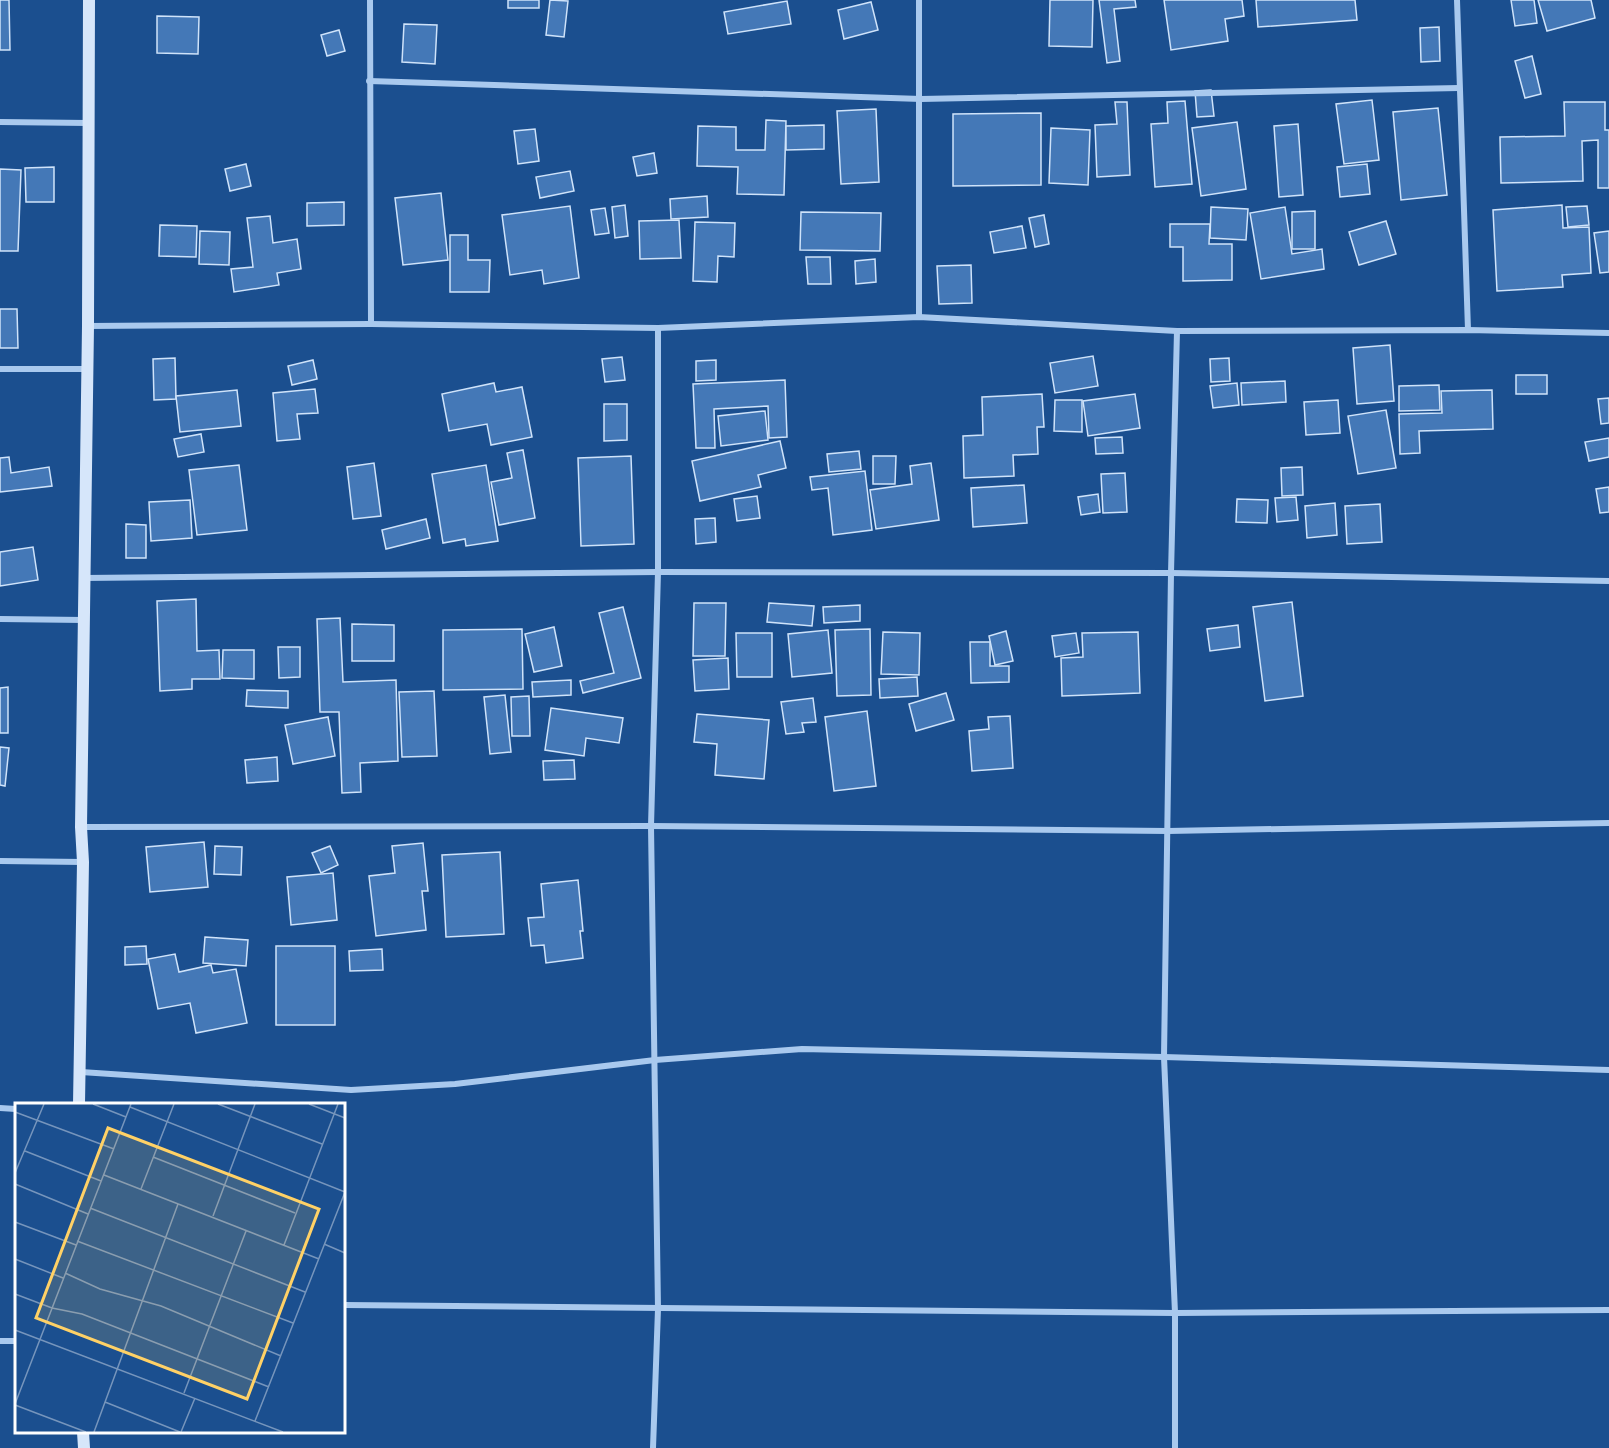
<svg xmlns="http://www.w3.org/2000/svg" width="1609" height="1448" font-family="'Sofia Sans Condensed',sans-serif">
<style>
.building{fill:#4478b7;stroke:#cfe3fa;stroke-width:1.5}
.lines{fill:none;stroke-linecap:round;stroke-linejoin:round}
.street{stroke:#a9c9ee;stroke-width:6}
.secondary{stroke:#d6e6fa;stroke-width:12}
.inset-road{fill:none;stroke:#7695bc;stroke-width:1.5}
.view{fill:#ffd166;fill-opacity:0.15;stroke:#ffd166;stroke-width:3}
.inset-edge{fill:none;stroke:#fff;stroke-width:3}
</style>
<rect width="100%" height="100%" fill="#1b4f8f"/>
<!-- building -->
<g class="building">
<polygon points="0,0 9,0 10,50 0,50"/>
<rect x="508" y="0" width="31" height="8"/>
<polygon points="550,0 568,1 564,37 546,35"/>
<polygon points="1050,0 1093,0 1092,47 1049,46"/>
<polygon points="1099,0 1135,0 1136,7 1114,9 1120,61 1107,63"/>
<polygon points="1164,0 1242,0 1244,16 1225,19 1228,41 1171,50"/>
<polygon points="1256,0 1355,0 1357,20 1258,27"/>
<polygon points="1511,0 1534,0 1537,23 1515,26"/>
<polygon points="1538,0 1591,0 1595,18 1547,31"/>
<polygon points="787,1 791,24 728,34 724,12"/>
<polygon points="871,2 878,30 844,39 838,10"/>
<polygon points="157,16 199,17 198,54 157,53"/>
<polygon points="404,24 437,25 435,64 402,62"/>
<polygon points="1439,27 1440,61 1421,62 1420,28"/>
<polygon points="339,30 345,51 327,56 321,35"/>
<polygon points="1532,56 1541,94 1525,98 1515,61"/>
<polygon points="1211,90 1214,116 1197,117 1195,91"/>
<polygon points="1372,100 1379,160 1344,164 1336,104"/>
<polygon points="1185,101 1192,184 1155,187 1151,124 1168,123 1167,102"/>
<polygon points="1115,102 1127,102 1130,175 1097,177 1095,125 1117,124"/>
<polygon points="1564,102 1605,102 1605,130 1609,130 1609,188 1598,188 1598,140 1582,141 1583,181 1501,183 1500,137 1565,136"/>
<polygon points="1438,108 1447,195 1401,200 1393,112"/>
<polygon points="876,109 879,182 841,184 837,111"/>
<polygon points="1041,113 1041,185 953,186 953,114"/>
<polygon points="766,120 786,121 784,195 737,194 738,167 697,166 698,126 736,127 736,150 765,150"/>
<polygon points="1237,122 1246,189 1201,196 1192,128"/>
<polygon points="1298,124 1303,195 1279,197 1274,126"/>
<polygon points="824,125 824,149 786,150 786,126"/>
<polygon points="1051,128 1090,130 1088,185 1049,183"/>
<polygon points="535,129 539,161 518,164 514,131"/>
<polygon points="654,153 657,173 637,176 633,157"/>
<polygon points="246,164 251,186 230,191 225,169"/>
<polygon points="1367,164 1370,194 1340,197 1337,167"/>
<polygon points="54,167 54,202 26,202 25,168"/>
<polygon points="0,169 21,170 18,251 0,251"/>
<polygon points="570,171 574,191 540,198 536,177"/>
<polygon points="441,193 448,260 403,265 395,198"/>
<polygon points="707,196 708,217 671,219 670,199"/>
<polygon points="344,202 344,225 307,226 307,203"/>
<polygon points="625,205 628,236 615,238 612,207"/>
<polygon points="1562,205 1563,228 1589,227 1591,273 1562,275 1563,287 1497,291 1493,210"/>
<polygon points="570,206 579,278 544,284 542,270 510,275 502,215"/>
<polygon points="1587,206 1589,225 1568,227 1566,207"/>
<polygon points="1211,207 1248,209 1246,240 1210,238"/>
<polygon points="1285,207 1292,254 1322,249 1324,269 1261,279 1250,213"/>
<polygon points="605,208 609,233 595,235 591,210"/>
<polygon points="1315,211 1315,249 1292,249 1292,212"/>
<polygon points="801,212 881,213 880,251 800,250"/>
<polygon points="1044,215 1049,244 1035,247 1029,218"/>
<polygon points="270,216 273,243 297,239 301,269 277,273 279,285 234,292 231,269 253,267 247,218"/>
<polygon points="679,220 681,258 640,259 639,221"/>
<polygon points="1386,221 1396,254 1359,265 1349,232"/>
<polygon points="695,222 735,223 734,257 718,256 717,282 693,281"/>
<polygon points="1170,224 1210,224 1209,244 1232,244 1232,280 1183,281 1183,247 1170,247"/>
<polygon points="160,225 197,226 196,257 159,256"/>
<polygon points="1022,226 1026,248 994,253 990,232"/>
<polygon points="200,231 230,232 229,265 199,264"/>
<polygon points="1609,231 1609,272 1600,273 1594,233"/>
<polygon points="450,235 468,235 468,260 490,260 489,292 450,292"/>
<polygon points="806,257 830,257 831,284 808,284"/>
<polygon points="875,259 876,282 856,284 855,261"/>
<polygon points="971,265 972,303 939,304 937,266"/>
<polygon points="0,309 17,309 18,348 0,348"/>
<polygon points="1390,345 1394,401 1357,404 1353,348"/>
<polygon points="1093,356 1098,386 1055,393 1050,363"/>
<polygon points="622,357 625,380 605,382 602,359"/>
<polygon points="175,358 176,399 154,400 153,359"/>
<polygon points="1229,358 1230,381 1211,382 1210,359"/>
<polygon points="313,360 317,379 292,385 288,366"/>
<polygon points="716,360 716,380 696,381 696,361"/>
<rect x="1516" y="375" width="31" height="19"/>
<polygon points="785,380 787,437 769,438 768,406 714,409 715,448 696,448 693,384"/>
<polygon points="1285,381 1286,402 1242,405 1241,383"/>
<polygon points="494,383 496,392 522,387 532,437 491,445 487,424 449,431 442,394"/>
<polygon points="1237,383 1239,405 1213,408 1210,386"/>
<polygon points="1439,385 1440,410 1399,411 1399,386"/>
<polygon points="315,389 318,413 297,414 300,439 277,441 273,393"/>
<polygon points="237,390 241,426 180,432 176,396"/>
<polygon points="1492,390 1493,429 1419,431 1420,453 1400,454 1399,414 1442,413 1441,391"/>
<polygon points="1042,394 1044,427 1037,427 1038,454 1013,455 1014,476 964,478 963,436 983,435 982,397"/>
<polygon points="1135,394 1140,428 1088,436 1083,401"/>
<polygon points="1609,398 1609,423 1601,424 1598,399"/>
<polygon points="1055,400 1082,400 1082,432 1054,431"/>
<polygon points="1338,400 1340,433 1306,435 1304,402"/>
<polygon points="604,404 627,404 627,440 604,441"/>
<polygon points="1386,410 1396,468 1358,474 1348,416"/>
<polygon points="765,411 768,440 721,446 718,416"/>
<polygon points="201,434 204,452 178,457 174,439"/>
<polygon points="1122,437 1123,453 1096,454 1095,438"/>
<polygon points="1609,438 1609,457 1589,461 1585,442"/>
<polygon points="780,441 786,468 758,475 761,487 700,501 692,461"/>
<polygon points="523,450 535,518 499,525 491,482 512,478 507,453"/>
<polygon points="859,451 861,469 829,472 827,454"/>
<polygon points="631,456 634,544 581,546 578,458"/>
<polygon points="873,456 896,456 895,484 873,484"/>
<polygon points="9,457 11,473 49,467 52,486 0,492 0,458"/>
<polygon points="374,463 381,516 353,519 347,467"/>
<polygon points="931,463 939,520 876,529 870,490 912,484 910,466"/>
<polygon points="239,465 247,530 197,535 189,470"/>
<polygon points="486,465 498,541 466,546 465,539 443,543 432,474"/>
<polygon points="1302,467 1303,495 1282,496 1281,468"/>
<polygon points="865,471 872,530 833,535 828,488 812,490 810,477"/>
<polygon points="1125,473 1127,512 1103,513 1101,474"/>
<polygon points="1024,485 1027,523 973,527 971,488"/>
<polygon points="1609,487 1609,512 1600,513 1596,489"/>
<polygon points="1098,494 1100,512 1081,515 1078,497"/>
<polygon points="757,496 760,518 737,521 734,499"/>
<polygon points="1296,497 1298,520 1277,522 1275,498"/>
<polygon points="1237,499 1268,500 1267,523 1236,522"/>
<polygon points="190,500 192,538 151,541 149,502"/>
<polygon points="1335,503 1337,535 1307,538 1305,506"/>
<polygon points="1380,504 1382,542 1347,544 1345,506"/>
<polygon points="715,518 716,542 696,544 695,519"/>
<polygon points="426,519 430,538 386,549 382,530"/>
<polygon points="126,524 146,525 146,558 126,558"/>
<polygon points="33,547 38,580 0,586 0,552"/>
<polygon points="196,599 197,651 219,650 220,679 192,679 192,689 160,691 157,601"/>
<polygon points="1292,602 1303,696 1265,701 1253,607"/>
<polygon points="694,603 726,603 725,656 693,656"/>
<polygon points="769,603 814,606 812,626 767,622"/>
<polygon points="860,605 860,621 824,623 823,607"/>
<polygon points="623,607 641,678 583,693 580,681 614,673 599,613"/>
<polygon points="340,618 343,682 396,680 398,761 360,763 361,792 342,793 339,712 320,712 317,619"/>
<polygon points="352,624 394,625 394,661 352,661"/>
<polygon points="1238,625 1240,647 1210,651 1207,629"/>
<polygon points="554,627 562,666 534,672 525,634"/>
<polygon points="522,629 523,689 443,690 443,630"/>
<polygon points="870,629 871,695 837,696 835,630"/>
<polygon points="828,630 832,673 792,677 788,634"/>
<polygon points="1006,631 1013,661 995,665 989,636"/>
<polygon points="883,632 920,633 919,675 881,674"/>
<polygon points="1138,632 1140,693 1062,696 1061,658 1083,657 1082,633"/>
<polygon points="736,633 772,633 772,677 737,677"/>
<polygon points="1076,633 1079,653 1055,657 1052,636"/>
<polygon points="970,642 990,642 990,666 1009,666 1009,682 971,683"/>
<polygon points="278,647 300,647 300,677 279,678"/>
<polygon points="223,650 254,650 254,679 222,678"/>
<polygon points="728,658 729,689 695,691 693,660"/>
<polygon points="917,677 918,696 880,698 879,679"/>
<polygon points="571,680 571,695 533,697 532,682"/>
<polygon points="8,687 8,733 0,733 0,688"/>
<polygon points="247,690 288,691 288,708 246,706"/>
<polygon points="434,691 437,756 402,757 399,692"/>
<polygon points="946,693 954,720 916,731 909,704"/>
<polygon points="505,695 511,752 490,754 484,697"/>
<polygon points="529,696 530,736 512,736 511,697"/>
<polygon points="813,698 816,722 802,723 804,732 786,734 781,702"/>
<polygon points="551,708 623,718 619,743 586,738 584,756 545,750"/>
<polygon points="867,711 876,786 834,791 825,717"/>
<polygon points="697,714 769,720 764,779 715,775 717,744 694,742"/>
<polygon points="1010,716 1013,768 972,771 969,731 989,729 988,717"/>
<polygon points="328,717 335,756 293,764 285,725"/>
<polygon points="0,747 9,748 5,786 0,785"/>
<polygon points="277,757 278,781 247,783 245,760"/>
<polygon points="574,760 575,779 544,780 543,761"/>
<polygon points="204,842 208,887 150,892 146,847"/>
<polygon points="423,843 428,891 422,891 426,930 376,936 369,876 395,873 392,846"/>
<polygon points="215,846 242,847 241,875 214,874"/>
<polygon points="330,846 338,865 321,873 312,853"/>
<polygon points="500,852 504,934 446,937 442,855"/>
<polygon points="333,873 337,920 291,925 287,877"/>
<polygon points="578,880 583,931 580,931 583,958 546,963 544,945 531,946 528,918 544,917 541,884"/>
<polygon points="205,937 248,940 246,966 203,963"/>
<polygon points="146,946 147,964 125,965 125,947"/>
<rect x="276" y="946" width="59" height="79"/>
<polygon points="382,949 383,970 350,971 349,951"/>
<polygon points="175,954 179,972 211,965 213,973 236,969 247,1023 196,1033 190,1003 158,1009 148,959"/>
</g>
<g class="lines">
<!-- street -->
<g class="street">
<polyline points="370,0 371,324"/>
<polyline points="1457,0 1468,330"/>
<polyline points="369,81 921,99 1459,88"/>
<polyline points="0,122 88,123"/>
<polyline points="919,317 919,0"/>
<polyline points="88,326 371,324 658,328 919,317 1177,331 1468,330 1609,333"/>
<polyline points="0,369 86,369"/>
<polyline points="84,578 658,572 1171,573 1609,581"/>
<polyline points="0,619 84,620"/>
<polyline points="82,827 651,826 1168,831 1609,823"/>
<polyline points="0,861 83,862"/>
<polyline points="81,1072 351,1090 455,1084 655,1060 802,1049 1164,1057 1609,1070"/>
<polyline points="0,1108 16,1109"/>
<polyline points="344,1305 1175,1313 1609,1310"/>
<polyline points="0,1341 16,1341"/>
<polyline points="653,1448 658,1309 651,826 658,572 658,328"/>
<polyline points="1175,1448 1175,1313 1164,1057 1171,573 1177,331"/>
</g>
<!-- secondary -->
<g class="secondary">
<polyline points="79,1104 83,862 81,827 88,326 89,0"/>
<polyline points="83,1432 84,1448"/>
</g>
</g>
<!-- overview -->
<g transform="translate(15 1103)">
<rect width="330" height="330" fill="#1b4f8f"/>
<path class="inset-road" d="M 78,1 L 111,14M 203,1 L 307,41M 294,1 L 330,15M 115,4 L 330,89M 0,9 L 99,46M 10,48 L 86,78M 138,54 L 280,110M 0,70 L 29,1M 89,72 L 304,156M 0,81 L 73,111M 126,86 L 159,1M 75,105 L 290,189M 198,113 L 240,1M 0,119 L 61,142M 62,138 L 278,220M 309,141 L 330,150M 269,142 L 323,1M 0,156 L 48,175M 50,170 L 85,186 L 146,203 L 266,253M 0,191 L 37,205 L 67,211 L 254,284M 0,227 L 268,329M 169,290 L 231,128M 90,299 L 165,329M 0,301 L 116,1M 0,302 L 71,329M 240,318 L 330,89M 79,329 L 163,101M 166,329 L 180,295"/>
<path class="view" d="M 93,25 L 304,106 L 232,296 L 21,215 Z"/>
<rect width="330" height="330" class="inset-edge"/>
</g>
</svg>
